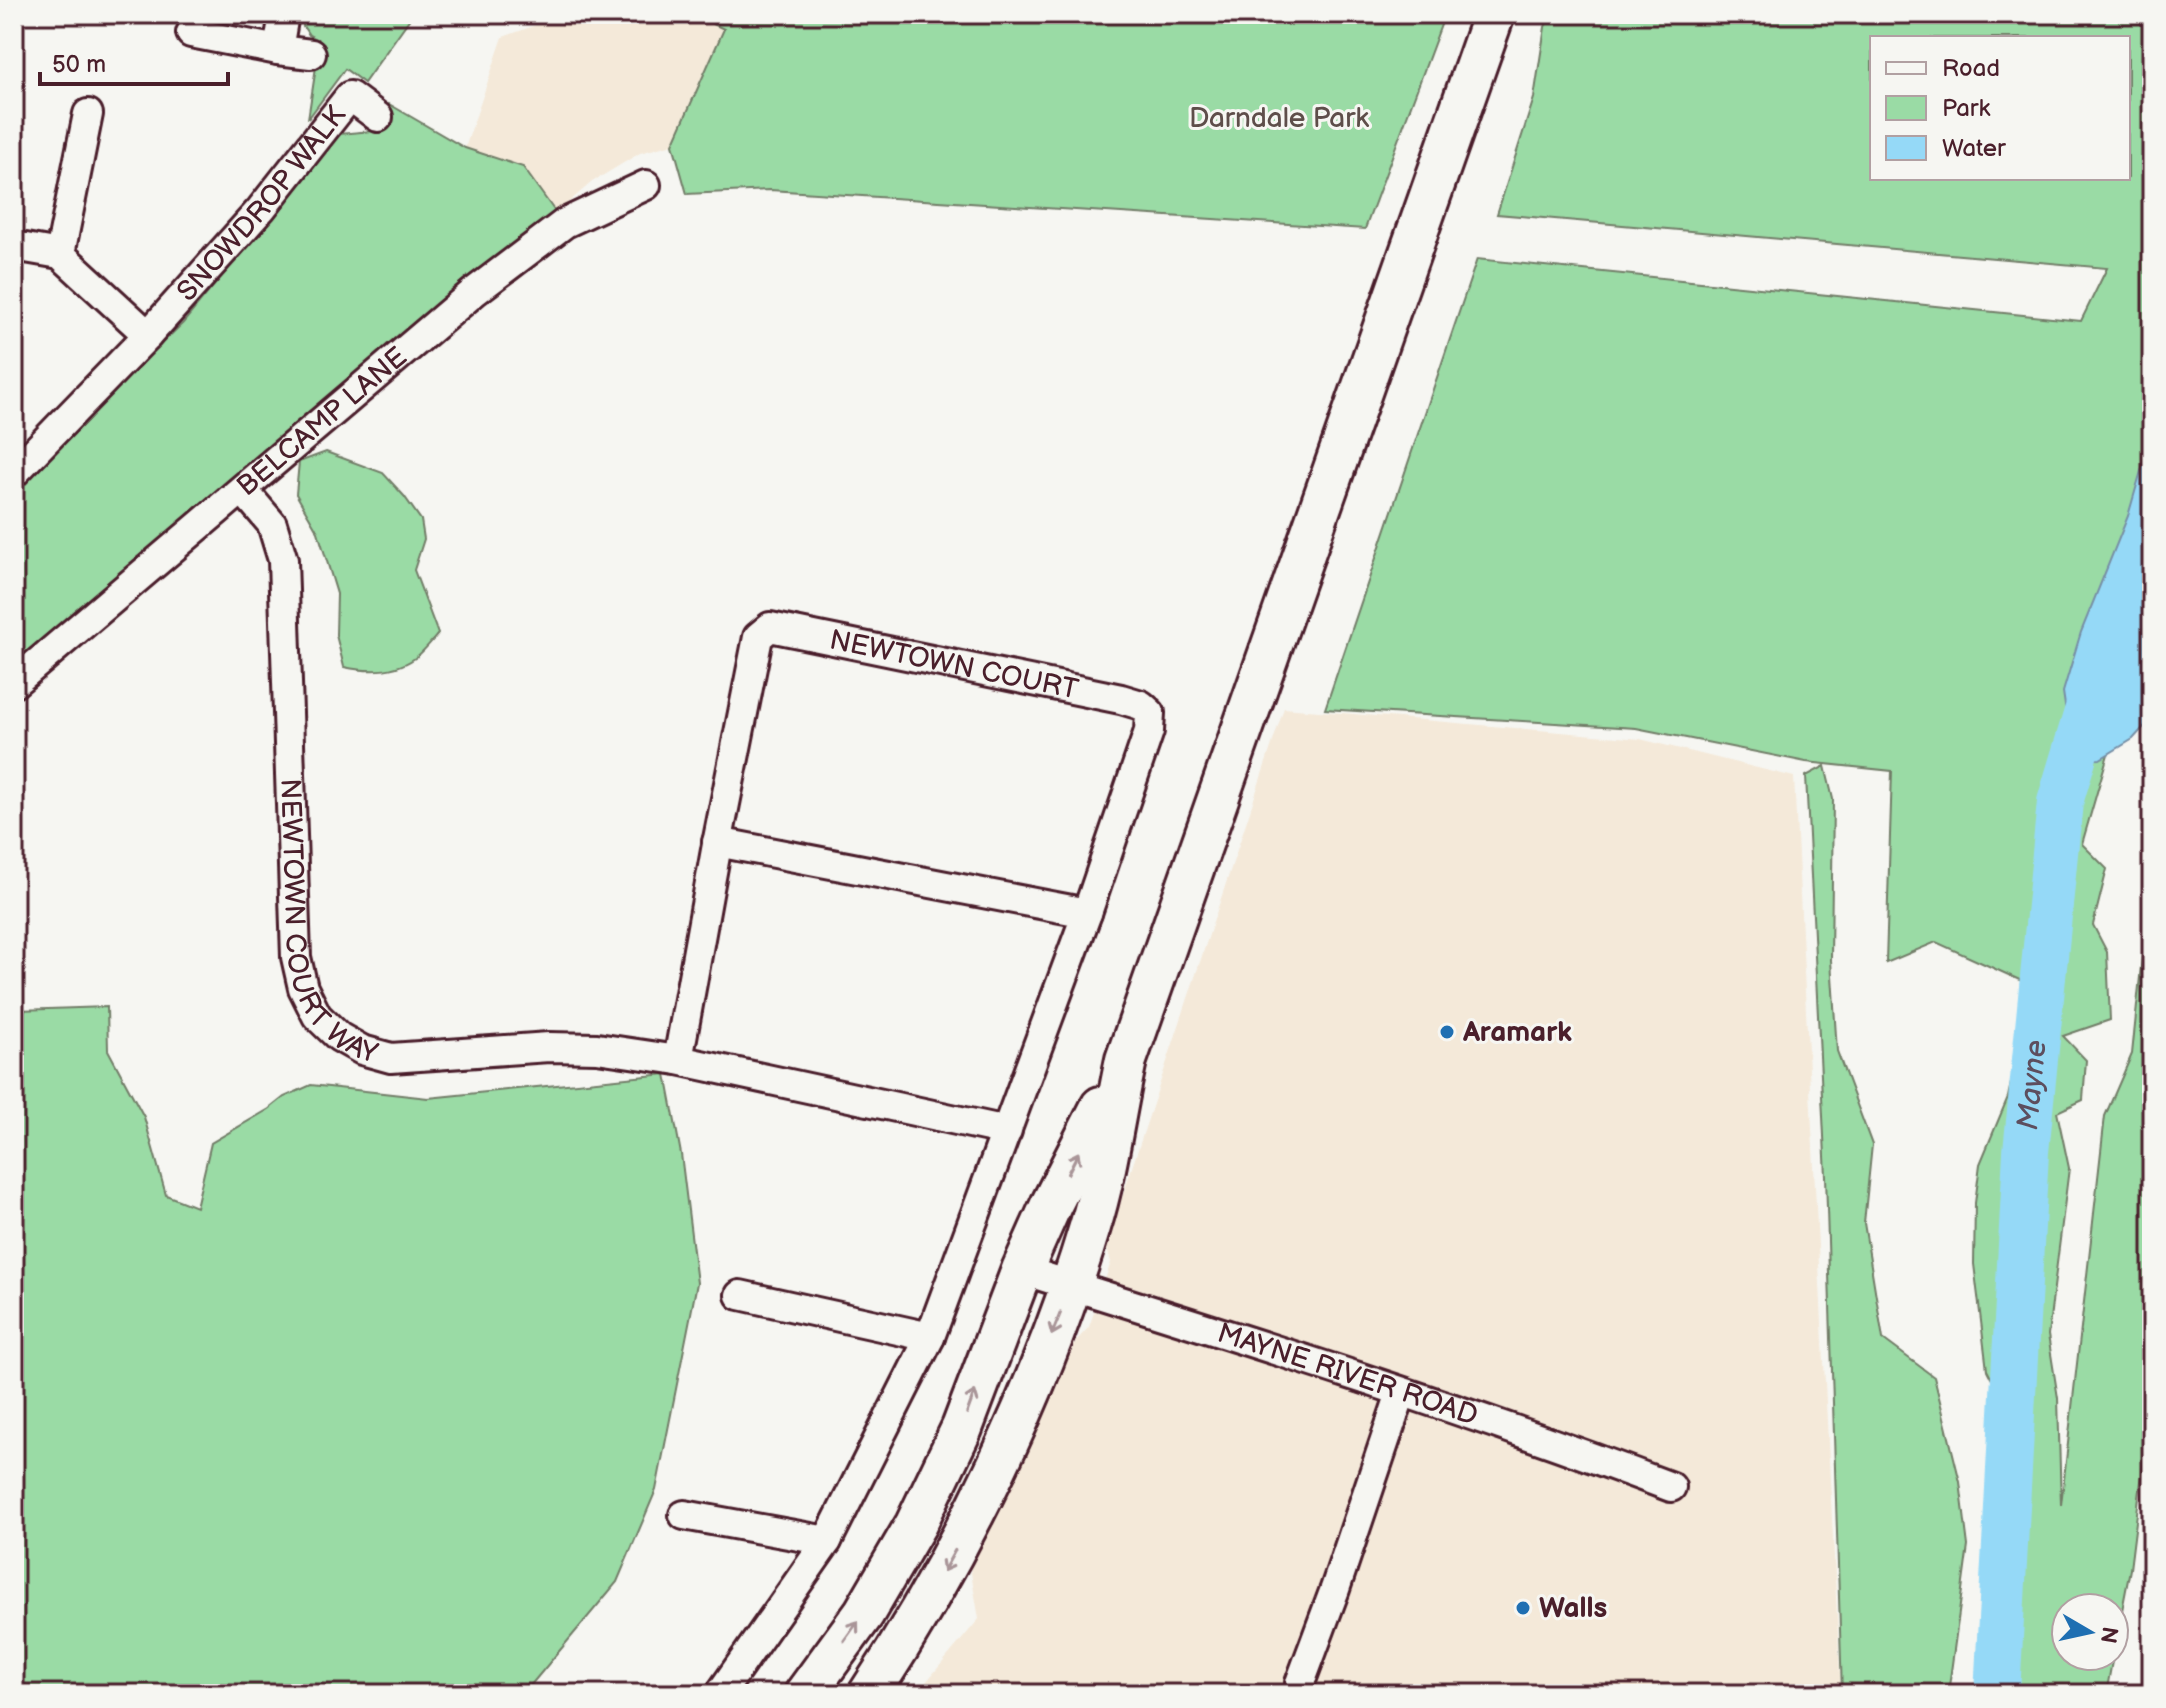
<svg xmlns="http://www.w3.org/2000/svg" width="2166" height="1708" font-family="'Balsamiq Sans',sans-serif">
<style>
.built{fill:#f4e9d9}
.green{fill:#9adba5;stroke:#727d68;stroke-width:2;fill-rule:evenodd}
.water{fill:#95d9f7;stroke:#778fa5;stroke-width:2}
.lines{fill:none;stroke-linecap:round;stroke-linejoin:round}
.river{stroke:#95d9f7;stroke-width:46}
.street-casing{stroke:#4a1f2b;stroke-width:34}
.secondary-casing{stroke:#4a1f2b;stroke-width:46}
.street{stroke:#f6f6f2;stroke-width:28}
.secondary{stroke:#f6f6f2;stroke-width:40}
.oneway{stroke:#a99598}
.poi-dot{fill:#1f6fb2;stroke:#f6f6f2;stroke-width:3}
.labels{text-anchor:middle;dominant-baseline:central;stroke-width:6;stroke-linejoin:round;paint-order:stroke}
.park-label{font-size:28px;fill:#5e4e4a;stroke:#f6f6f2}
.street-label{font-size:28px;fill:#4a1f2b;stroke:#f6f6f2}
.poi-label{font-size:28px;font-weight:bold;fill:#4a1f2b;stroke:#f6f6f2;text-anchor:start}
.water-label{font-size:30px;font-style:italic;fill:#5d4e5e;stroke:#f6f6f2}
</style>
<rect width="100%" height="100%" fill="#f6f6f2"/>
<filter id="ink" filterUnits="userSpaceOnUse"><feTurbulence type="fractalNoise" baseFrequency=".0125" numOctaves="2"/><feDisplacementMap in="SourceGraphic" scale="16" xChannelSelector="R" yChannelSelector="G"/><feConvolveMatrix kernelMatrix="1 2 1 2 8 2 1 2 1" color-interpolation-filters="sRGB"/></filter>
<g filter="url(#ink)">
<!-- built -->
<g class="built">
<polygon points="567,14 692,14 724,28 673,144 640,153 592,182 556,213 523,167 465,148 503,37"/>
<polygon points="1284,708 1640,739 1794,777 1841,1694 916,1694 979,1619 970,1567 1076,1341 1089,1327 1111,1262 1106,1246"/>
</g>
<!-- green -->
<g class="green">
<polygon points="305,14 413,14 364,83 345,69 308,119 320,41 309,35 303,26"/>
<polygon points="692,14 1445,14 1365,229 770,190 687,194 673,144 724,29"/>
<path d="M 1550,14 L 2152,14 L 2152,602 L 2082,844 L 2107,869 L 2093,925 L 2107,952 L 2110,1020 L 2063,1036 L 2086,1060 L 2083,1100 L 2057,1112 L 2069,1168 L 2048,1335 L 2058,1398 L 2061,1505 L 2105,1116 L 2132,1054 L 2142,957 L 2152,954 L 2152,1394 L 2130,1569 L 2114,1652 L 2114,1608 L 2066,1608 L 2066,1656 L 2113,1656 L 2106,1694 L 1981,1694 L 1990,1650 L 2011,1593 L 2024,1526 L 2012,1419 L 1987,1370 L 1974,1264 L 1975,1203 L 1980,1164 L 2008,1097 L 2025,1016 L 2024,982 L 1936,942 L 1886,963 L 1892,771 L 1806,762 L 1636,728 L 1325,709 L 1477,259 L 2081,321 L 2107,268 L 1497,214 L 1534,98 L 1545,27 ZM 1872,38 L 2128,38 L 2128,178 L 1872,178 Z"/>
<polygon points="389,104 465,148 523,167 556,213 14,670 14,485 183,323 339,134 372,131"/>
<path d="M 326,452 L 383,473 L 404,496 L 421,520 L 424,539 L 414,570 L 438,634 C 431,642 423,652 415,658 C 394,673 367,672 344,667 L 336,635 L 337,594 L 318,532 L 296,494 L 299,462 Z"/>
<polygon points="1825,766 1833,799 1831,960 1837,1051 1872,1145 1864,1223 1883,1339 1934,1377 1960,1482 1968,1546 1948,1694 1842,1694 1826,1176 1806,776"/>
<polygon points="14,1007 18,1010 107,1007 108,1050 144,1117 166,1195 196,1207 211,1143 269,1109 284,1097 311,1085 428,1098 666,1074 681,1154 697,1283 656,1490 617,1582 530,1686 528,1694 14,1694"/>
</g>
<!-- water -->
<polygon class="water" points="2152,433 2152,718 2133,739 2100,759 2073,760 2063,692 2081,632 2128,516"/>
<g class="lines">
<!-- river -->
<path class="river" id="s1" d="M 1997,1694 L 2026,1152 L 2060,802 L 2090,702"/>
<!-- street casing -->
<g class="street-casing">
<g id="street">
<polyline points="191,33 278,50 284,14"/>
<polyline points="278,50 311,54"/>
<polyline points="14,246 60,254 148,335"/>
<polyline points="60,254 88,114"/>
<path id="s2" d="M 14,473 L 148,335 L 261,209 L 350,96 L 378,117"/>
<path id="s3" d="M 243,490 L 272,524 L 283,560 L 296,957 L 303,988 L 317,1016 L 339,1037 L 362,1050 L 391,1058 L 549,1047 L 597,1048 L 678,1060 L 1007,1131"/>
<path id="s4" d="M 14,683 L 474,292 L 565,223 L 646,185"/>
<polyline points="717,842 1087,913"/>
<path id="s5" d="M 678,1060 L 718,839 L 758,637 L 770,627 L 1121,699 L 1141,705 L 1150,713 L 1149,731 L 1087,913 L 930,1337 L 827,1541 L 720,1694"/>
<path id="s6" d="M 1022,1270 C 1239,1338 1458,1406 1671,1487"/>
<polyline points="740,1295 930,1337"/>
<polyline points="684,1515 827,1541"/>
<polyline points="1300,1683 1335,1589 1401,1393"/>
</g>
</g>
<!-- secondary casing -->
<g class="secondary-casing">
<g id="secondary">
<polyline points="805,1694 864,1613 916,1524 962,1428 1022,1270 1051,1205 1101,1107"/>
<path d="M 869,1694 C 962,1552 1041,1390 1090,1227 C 1107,1173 1114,1115 1126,1060 L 1494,14"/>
</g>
</g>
<!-- street -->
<use href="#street" class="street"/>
<!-- secondary -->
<use href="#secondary" class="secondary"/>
</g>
<!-- one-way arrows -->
<defs><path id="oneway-shaft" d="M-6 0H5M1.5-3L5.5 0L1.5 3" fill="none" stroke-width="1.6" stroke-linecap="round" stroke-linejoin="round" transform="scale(2)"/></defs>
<g class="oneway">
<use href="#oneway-shaft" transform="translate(1073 1163) rotate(-63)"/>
<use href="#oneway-shaft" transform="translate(1056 1324) rotate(112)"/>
<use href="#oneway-shaft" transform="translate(971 1402) rotate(-70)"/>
<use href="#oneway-shaft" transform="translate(949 1561) rotate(119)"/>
<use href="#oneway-shaft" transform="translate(851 1631) rotate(-54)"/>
</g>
</g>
<!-- markers -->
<g class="poi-dot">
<circle cx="1447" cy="1032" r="8"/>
<circle cx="1523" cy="1608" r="8"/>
</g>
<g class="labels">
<!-- park labels -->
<g class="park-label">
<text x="1279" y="118">Darndale Park</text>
</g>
<!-- street labels -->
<g class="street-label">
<text stroke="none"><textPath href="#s2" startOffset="366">SNOWDROP WALK</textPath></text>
<text stroke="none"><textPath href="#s4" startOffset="404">BELCAMP LANE</textPath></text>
<text stroke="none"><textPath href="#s5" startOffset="634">NEWTOWN COURT</textPath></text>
<text stroke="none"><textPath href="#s3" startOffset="458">NEWTOWN COURT WAY</textPath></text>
<text stroke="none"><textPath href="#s6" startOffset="342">MAYNE RIVER ROAD</textPath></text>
</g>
<!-- poi labels -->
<g class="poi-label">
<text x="1463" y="1032">Aramark</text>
<text x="1539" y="1608">Walls</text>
</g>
<!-- water labels -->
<g class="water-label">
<text stroke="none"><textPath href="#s1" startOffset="610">Mayne</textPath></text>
</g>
</g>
<!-- margin -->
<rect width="2166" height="1708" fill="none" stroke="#f6f6f2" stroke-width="48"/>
<rect x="24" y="24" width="2118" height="1660" fill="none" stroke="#4a1f2b" stroke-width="3" filter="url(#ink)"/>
<!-- legend -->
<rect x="1870" y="36" width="260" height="144" fill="#f6f6f2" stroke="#b1a0a2" stroke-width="2"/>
<rect x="1886" y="62" width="40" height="12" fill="#f6f6f2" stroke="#b1a0a2" stroke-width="2"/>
<text x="1942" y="76" font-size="24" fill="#4a1f2b">Road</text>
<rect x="1886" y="96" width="40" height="24" fill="#9adba5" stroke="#b1a0a2" stroke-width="2"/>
<text x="1942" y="116" font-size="24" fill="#4a1f2b">Park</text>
<rect x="1886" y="136" width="40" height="24" fill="#95d9f7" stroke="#b1a0a2" stroke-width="2"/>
<text x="1942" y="156" font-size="24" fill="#4a1f2b">Water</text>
<!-- north arrow -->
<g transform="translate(2090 1632) rotate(99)"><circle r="38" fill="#f6f6f2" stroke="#b1a0a2" stroke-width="2"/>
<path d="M0-6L14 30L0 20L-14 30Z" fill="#1f6fb2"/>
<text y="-12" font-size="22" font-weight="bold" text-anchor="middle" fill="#4a1f2b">N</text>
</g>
<!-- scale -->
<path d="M40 72v12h188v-12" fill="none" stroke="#4a1f2b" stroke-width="4"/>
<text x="52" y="72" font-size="24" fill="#4a1f2b" stroke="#f6f6f2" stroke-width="6" paint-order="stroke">50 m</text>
</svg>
